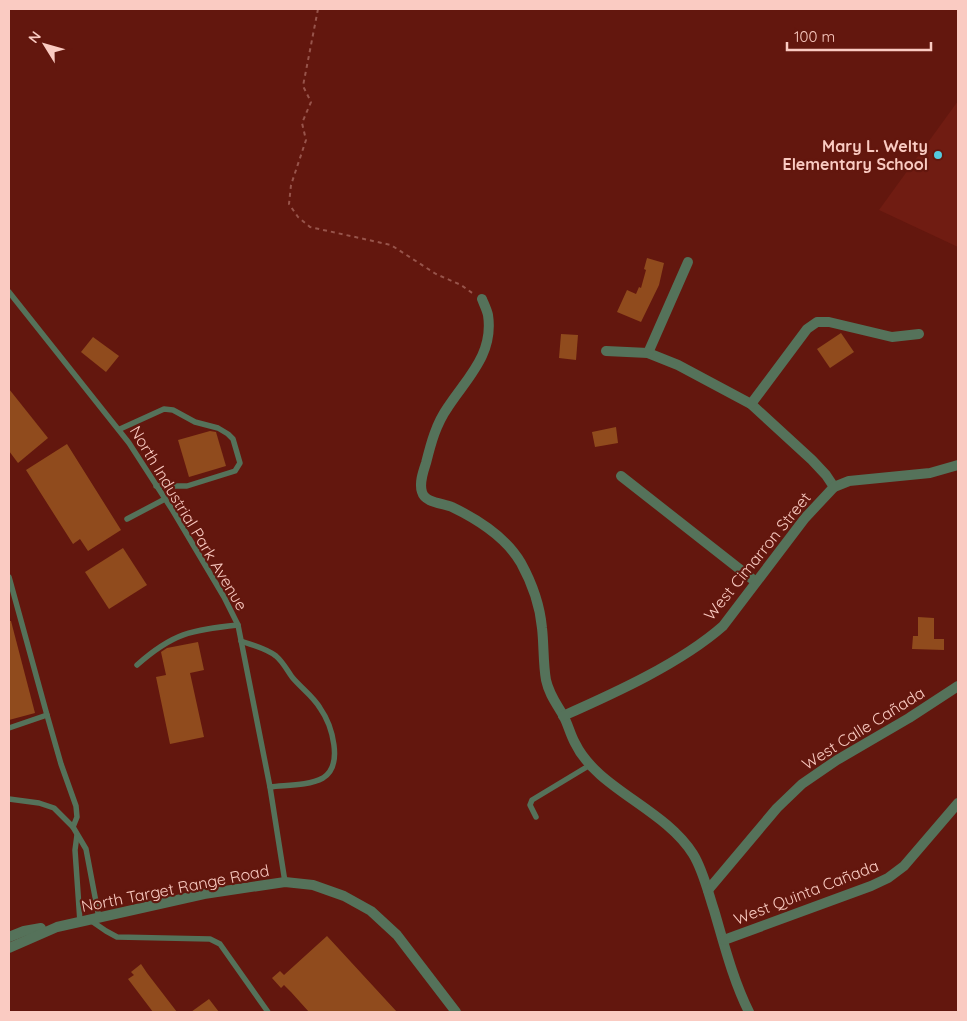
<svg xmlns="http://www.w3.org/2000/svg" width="967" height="1021" font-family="Quicksand,sans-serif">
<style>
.built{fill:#701c12}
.building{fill:#904b1d}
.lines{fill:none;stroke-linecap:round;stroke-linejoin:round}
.path{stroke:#97544b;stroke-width:2;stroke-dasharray:4 4;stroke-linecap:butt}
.service{stroke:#55725a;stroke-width:5.5}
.minor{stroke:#55725a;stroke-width:10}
.tertiary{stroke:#55725a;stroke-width:10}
.poi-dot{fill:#54cade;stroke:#63170e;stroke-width:2}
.labels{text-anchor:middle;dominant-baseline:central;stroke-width:4.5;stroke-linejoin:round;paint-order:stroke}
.poi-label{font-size:16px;font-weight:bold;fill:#facbc2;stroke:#63170e;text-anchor:end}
.street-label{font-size:16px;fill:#facbc2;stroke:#63170e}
</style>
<rect width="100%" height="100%" fill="#63170e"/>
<!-- built -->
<polygon class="built" points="958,101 958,247 879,210"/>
<!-- building -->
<g class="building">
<polygon points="647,258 664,263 659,285 641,322 617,312 627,290 636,294 639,287 641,288 646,270 644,269"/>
<polygon points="841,333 854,352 830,368 817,349"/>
<polygon points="561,334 578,335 576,360 559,358"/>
<polygon points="93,337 119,356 106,372 81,352"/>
<polygon points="9,389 48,438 18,463 9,451"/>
<polygon points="616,427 618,443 595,447 592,432"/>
<polygon points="210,431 216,432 226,466 189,477 178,440"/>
<polygon points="67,444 121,530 88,551 80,539 73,544 26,470"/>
<polygon points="123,548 147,585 109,609 85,572"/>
<polygon points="918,617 934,618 934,639 944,639 944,650 912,649 913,636 918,636"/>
<polygon points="9,621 11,621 35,713 9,720"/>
<polygon points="198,642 204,670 190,673 204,737 170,744 156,677 166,675 161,652 167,648"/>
<polygon points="327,936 397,1012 309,1012 291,992 284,985 281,988 272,978 280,971 284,975"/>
<polygon points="141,964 147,973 177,1012 153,1012 128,979 134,975 131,972"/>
<polygon points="209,999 219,1012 191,1012"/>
</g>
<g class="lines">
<!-- path -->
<polyline class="path" points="318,9 303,86 311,102 302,123 306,140 291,185 289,204 298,217 310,227 391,245 436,274 461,285 475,295"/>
<!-- service -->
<g class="service">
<polyline points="9,292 129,443 173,511 224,597 238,625 270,787 285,882"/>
<polyline points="120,429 164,409 173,410 195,422 218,428 228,434 233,439 240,463 235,471 187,486 156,486"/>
<polyline points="127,519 165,499"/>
<polyline points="9,577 47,715"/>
<path d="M 241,641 C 252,645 266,648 276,656 C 283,662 287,670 292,677 C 301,688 313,696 320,708 C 332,725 344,765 323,778 C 308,786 286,785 270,787"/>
<path d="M 137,665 C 173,633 191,630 238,625"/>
<polyline points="9,728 47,715 61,764 76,806 77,817 73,827"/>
<polyline points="9,799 39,803 54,808 73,827 86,849 99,918"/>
<polyline points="536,817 530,805 532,800 590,765"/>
<polyline points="77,835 75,850 80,922"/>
<polyline points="90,920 106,931 117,937 210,939 220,944 268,1012"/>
</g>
<!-- minor -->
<g class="minor">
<path d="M 482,299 C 484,304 487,310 488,315 C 494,354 467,378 448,407 C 436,424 431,443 426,463 C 423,472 419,483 422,492 C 425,503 443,503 452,507 C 479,520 506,537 521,563 C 532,583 540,606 542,628 C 544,645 543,663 546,680 C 549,694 556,703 563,715 C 568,724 570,734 575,743 C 597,789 664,808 693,854 C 703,870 708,892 714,910 C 724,944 733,980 749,1012"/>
<polyline points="606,351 648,353 678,365 751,404 812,460 826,475 834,487"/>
<polyline points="648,353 688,262"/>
<polyline points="751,404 807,329 817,322 829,322 892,337 919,334"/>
<polyline points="621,476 756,582"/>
<path d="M 563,716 C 615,693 681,663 723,626 L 805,518 L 834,487 L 849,481 L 930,473 L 958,465"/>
<polyline points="708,890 777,808 802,784 837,760 909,718 958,686"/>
<polyline points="724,940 871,886 888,878 904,866 958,803"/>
</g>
<!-- tertiary -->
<g class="tertiary">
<polyline points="9,937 24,931 41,928"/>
<polyline points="9,948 57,927 204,894 285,882 313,885 344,896 371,911 397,935 456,1012"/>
</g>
</g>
<!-- markers -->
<circle class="poi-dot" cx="938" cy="155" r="5"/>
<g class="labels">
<!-- poi labels -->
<g class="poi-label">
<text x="928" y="146">Mary L. Welty<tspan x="928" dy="18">Elementary School</tspan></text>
</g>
<!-- street labels -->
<g class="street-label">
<text transform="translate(189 518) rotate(59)">North Industrial Park Avenue</text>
<text transform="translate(757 556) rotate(-51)">West Cimarron Street</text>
<text transform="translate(863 728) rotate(-32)">West Calle Cañada</text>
<text transform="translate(175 888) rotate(-11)">North Target Range Road</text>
<text transform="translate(806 892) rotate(-21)">West Quinta Cañada</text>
</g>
</g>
<!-- border -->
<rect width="967" height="1021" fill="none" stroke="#facbc2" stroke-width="20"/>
<!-- north arrow -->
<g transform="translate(45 45) rotate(307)" stroke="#63170e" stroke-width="4" paint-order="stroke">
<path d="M0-4L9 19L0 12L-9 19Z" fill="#facbc2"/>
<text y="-8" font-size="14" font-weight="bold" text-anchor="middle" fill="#facbc2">N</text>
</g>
<!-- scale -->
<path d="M787 42v8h144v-8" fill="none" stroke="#facbc2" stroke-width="2.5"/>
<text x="794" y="42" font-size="15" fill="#facbc2" stroke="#63170e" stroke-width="4" paint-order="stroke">100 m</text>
</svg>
